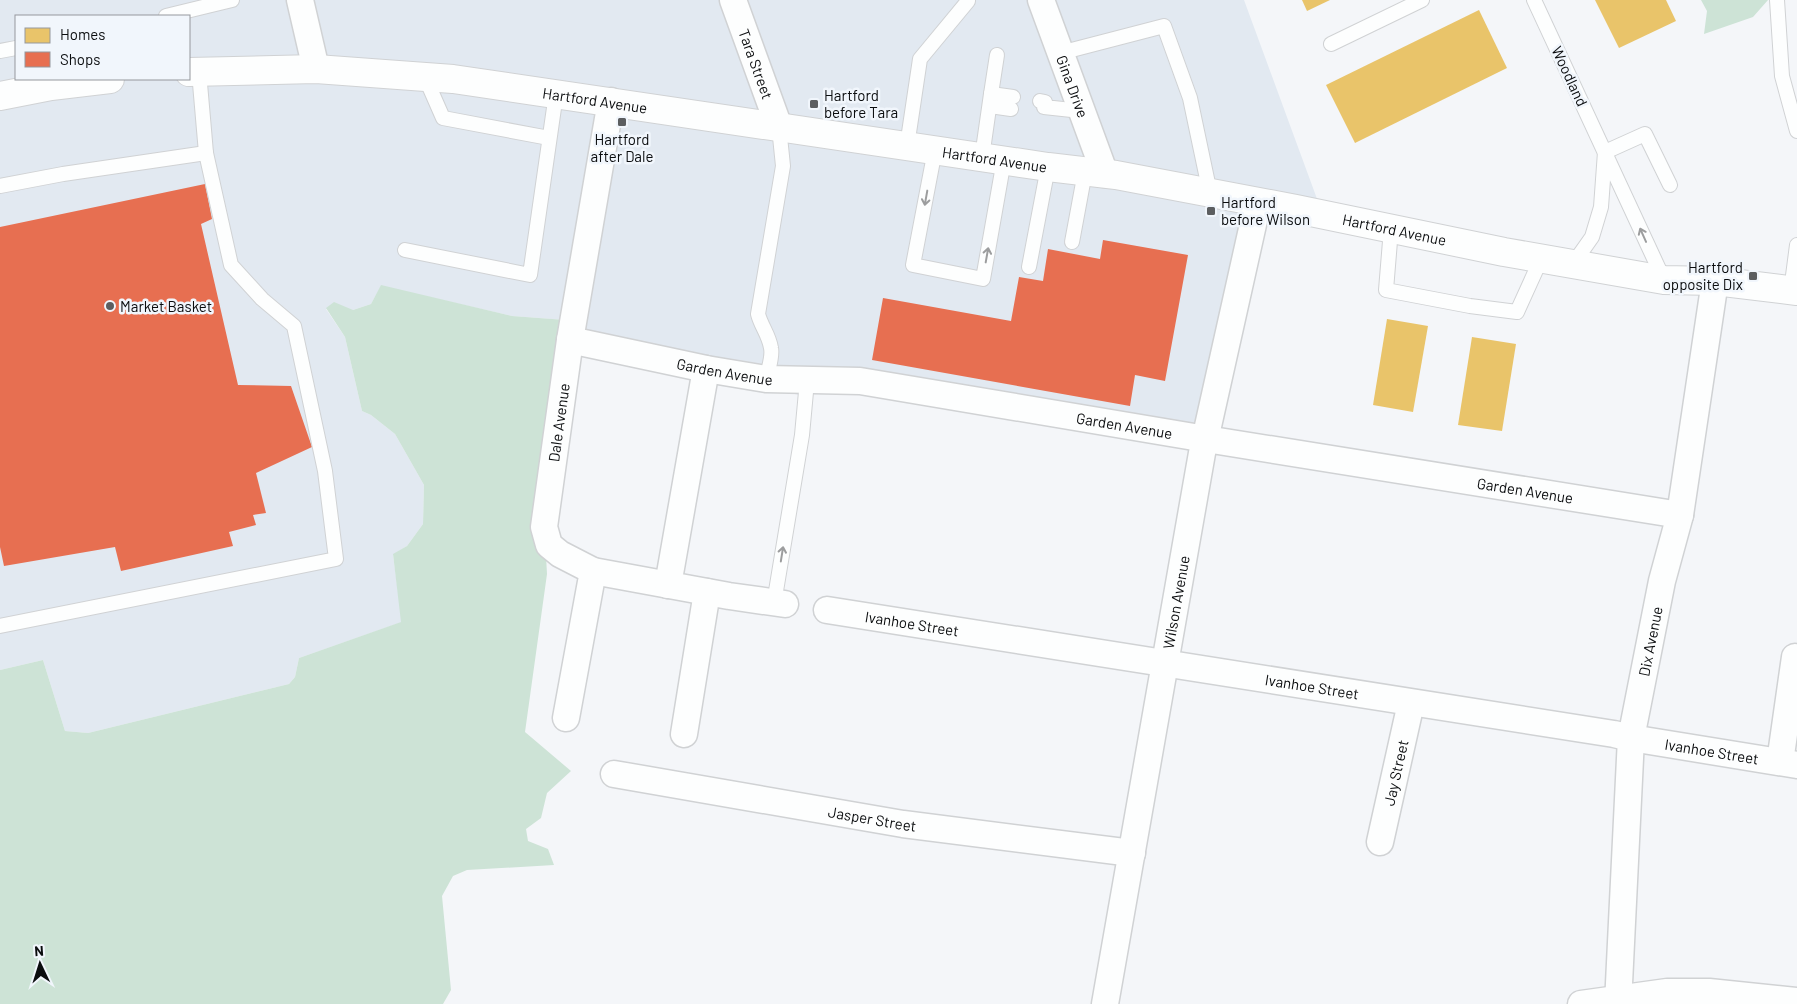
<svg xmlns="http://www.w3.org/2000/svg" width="1797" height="1004" font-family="Barlow,sans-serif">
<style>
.built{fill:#e2e9f1;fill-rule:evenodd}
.green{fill:#cde3d6}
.homes{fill:#e9c46a}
.shops{fill:#e76f51}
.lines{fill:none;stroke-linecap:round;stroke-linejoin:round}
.lane-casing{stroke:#d0d2d4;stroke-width:16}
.street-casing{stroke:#d0d2d4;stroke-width:29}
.secondary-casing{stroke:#d0d2d4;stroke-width:30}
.lane{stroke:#fdfefe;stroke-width:14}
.street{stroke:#fdfefe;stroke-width:26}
.secondary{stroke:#fdfefe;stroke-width:28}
.oneway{stroke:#9c9d9e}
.poi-dot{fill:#5c5e60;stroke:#f1f6fc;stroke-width:2}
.labels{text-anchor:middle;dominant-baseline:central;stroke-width:5;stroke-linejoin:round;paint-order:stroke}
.street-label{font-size:15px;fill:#0a0c0e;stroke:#f1f6fc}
.poi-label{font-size:15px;fill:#0a0c0e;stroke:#f1f6fc;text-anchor:start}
</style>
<rect width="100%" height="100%" fill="#f4f6f9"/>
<!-- built -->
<path class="built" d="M 0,0 L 1244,0 L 1320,207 L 1264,202 L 1209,426 L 855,387 L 799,395 L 591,348 L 578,321 L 512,316 L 381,286 L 371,304 L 353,310 L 326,309 L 345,337 L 362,411 L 371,415 L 395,434 L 424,485 L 423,524 L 407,546 L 393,555 L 402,622 L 299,658 L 295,677 L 289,684 L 88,733 L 65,731 L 43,660 L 0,670 ZM 16,16 L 189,16 L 189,79 L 16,79 Z"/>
<!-- green -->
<g class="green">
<polygon points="1701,0 1768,0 1753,17 1704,34 1707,11"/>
<polygon points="381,285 512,316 579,321 546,556 547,574 525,732 571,771 547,793 541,818 526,829 528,841 548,849 554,865 467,870 453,876 442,896 451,990 443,1004 0,1004 0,670 43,660 65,731 88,733 289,684 295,677 299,658 401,622 393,554 407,546 423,524 424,485 395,434 371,415 362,411 345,337 326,308 334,302 353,310 371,304"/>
</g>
<!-- homes -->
<g class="homes">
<polygon points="1302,0 1330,0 1307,11"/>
<polygon points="1595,0 1666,0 1676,21 1619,48"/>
<polygon points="1479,10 1507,68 1355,143 1326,85"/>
<polygon points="1387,319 1428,326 1413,412 1373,405"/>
<polygon points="1472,337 1516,344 1502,431 1458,425"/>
</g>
<!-- shops -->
<g class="shops">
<polygon points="205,184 212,219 201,224 238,385 291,386 312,447 256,473 266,513 253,515 256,525 229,532 233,546 121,571 115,547 4,566 0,547 0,227"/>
<polygon points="1103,240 1188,255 1165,381 1135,375 1130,406 872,360 883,298 1011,321 1019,277 1043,281 1048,249 1100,259"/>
</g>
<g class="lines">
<!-- lane casing -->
<g class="lane-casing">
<g id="lane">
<polyline points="1534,0 1664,280"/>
<polyline points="1777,0 1782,76 1797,131"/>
<polyline points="166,16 232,0"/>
<polyline points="1331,44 1422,0"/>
<polyline points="0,51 16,48"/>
<polyline points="1060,53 1164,26 1190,98 1210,193"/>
<polyline points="425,77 443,118 549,138"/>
<polyline points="991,94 997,55"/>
<polyline points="1040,101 1045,102 1044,107 1081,111"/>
<polyline points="990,106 1011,109"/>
<polyline points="907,146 920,59 968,1"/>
<polyline points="935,150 913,265 983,279 1004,160"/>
<polyline points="1605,152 1645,134 1670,185"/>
<polyline points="982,157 991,94 1013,97"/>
<polyline points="0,186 63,174 206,153"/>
<polyline points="1391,229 1386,290 1470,306 1517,312 1541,259"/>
<polyline points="1072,242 1085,172"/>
<polyline points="405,250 530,275 556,94"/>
<polyline points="1573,264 1592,237 1601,207 1605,152"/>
<polyline points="1029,267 1048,167"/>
<polyline points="1791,291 1797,245"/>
<path d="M 766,379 C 768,370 773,357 771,348 C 769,335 761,326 758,314 L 783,166 L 779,127"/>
<polyline points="774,603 802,435 807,381"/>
<polyline points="0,626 336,559 325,471 294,326 262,299 231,265 206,153 199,72"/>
</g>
</g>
<!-- street casing -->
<g class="street-casing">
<g id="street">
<polyline points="300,0 316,69"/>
<path id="s1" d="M 733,0 L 779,127"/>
<path id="s2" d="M 1041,0 L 1105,174"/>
<path id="s3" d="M 570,340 L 706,369 L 766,379 L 860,381 L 1206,439 L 1680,515"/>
<polyline points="593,571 729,596 785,604"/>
<polyline points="668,585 706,369"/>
<path id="s4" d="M 827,610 L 1614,734 L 1631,738 L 1797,765"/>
<path id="s5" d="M 566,718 L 593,571 L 560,554 L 549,545 L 544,527 L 570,340 L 611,101"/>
<polyline points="684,734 707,592"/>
<polyline points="1780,762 1795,657"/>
<path id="s6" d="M 614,774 L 903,824 L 1132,853"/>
<path id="s7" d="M 1380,842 L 1411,703"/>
<path id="s8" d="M 1105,1004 L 1202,453 L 1258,202"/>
<polyline points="1581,1004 1667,992 1709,992 1797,1001"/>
<path id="s9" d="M 1618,1004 L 1631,738 L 1662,581 L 1680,515 L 1715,281"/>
</g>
</g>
<!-- secondary casing -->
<g class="secondary-casing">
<g id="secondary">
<path id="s10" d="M 189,72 L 316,69 L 453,79 L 1048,167 L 1116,175 L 1296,209 L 1504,252 L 1664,280 L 1715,281 L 1797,291"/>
<polyline points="0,96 51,86 110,79"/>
</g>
</g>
<!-- lane -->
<use href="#lane" class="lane"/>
<!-- street -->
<use href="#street" class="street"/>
<!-- secondary -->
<use href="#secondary" class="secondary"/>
</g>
<!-- one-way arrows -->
<defs><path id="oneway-shaft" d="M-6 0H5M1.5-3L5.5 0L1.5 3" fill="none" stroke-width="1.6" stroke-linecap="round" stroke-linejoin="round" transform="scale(1.25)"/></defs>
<g class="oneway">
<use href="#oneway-shaft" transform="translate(926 198) rotate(100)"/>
<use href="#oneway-shaft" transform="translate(1643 235) rotate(-114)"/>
<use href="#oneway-shaft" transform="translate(987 255) rotate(-80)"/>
<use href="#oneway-shaft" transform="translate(782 554) rotate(-81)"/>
</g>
<!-- markers -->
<g class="poi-dot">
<rect x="809" y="99" width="10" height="10" rx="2.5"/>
<rect x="617" y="117" width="10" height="10" rx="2.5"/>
<rect x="1206" y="206" width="10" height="10" rx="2.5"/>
<rect x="1748" y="271" width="10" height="10" rx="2.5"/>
<circle cx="110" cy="306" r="5"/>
</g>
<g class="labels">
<!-- street labels -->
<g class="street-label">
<text stroke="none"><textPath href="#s1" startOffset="68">Tara Street</textPath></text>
<text transform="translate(1570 76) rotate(65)">Woodland</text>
<text stroke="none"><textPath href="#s2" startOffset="92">Gina Drive</textPath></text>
<text stroke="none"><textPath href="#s10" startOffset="408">Hartford Avenue</textPath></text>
<text stroke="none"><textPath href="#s10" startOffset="812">Hartford Avenue</textPath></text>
<text stroke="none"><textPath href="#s10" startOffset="1218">Hartford Avenue</textPath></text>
<text stroke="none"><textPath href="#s3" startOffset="158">Garden Avenue</textPath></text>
<text stroke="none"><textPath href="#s5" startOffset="325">Dale Avenue</textPath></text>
<text stroke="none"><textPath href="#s3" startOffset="562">Garden Avenue</textPath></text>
<text stroke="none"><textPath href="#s3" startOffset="968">Garden Avenue</textPath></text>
<text stroke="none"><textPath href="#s8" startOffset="408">Wilson Avenue</textPath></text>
<text stroke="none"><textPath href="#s4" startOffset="86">Ivanhoe Street</textPath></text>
<text stroke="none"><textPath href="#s9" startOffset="365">Dix Avenue</textPath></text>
<text stroke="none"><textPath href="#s4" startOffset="491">Ivanhoe Street</textPath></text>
<text stroke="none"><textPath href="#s4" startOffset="896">Ivanhoe Street</textPath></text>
<text stroke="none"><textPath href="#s7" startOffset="71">Jay Street</textPath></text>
<text stroke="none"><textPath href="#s6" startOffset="262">Jasper Street</textPath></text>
</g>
<!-- poi labels -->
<g class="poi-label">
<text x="824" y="95">Hartford<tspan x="824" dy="17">before Tara</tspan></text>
<text x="622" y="139" text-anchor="middle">Hartford<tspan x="622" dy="17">after Dale</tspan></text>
<text x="1221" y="202">Hartford<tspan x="1221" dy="17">before Wilson</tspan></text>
<text x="1743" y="267" text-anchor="end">Hartford<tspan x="1743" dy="17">opposite Dix</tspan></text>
<text x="120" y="306">Market Basket</text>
</g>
</g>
<!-- legend -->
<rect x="15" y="15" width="175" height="65" fill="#f1f6fc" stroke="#95989d"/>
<rect x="25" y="28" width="25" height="15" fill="#e9c46a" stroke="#95989d"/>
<text x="60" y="40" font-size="15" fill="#0a0c0e">Homes</text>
<rect x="25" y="52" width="25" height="15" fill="#e76f51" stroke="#95989d"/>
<text x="60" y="65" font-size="15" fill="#0a0c0e">Shops</text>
<!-- north arrow -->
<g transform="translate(40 964) rotate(356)" stroke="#f1f6fc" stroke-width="4" paint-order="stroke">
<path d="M0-4L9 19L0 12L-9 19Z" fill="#0a0c0e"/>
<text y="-8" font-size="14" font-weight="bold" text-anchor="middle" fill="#0a0c0e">N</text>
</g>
</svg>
